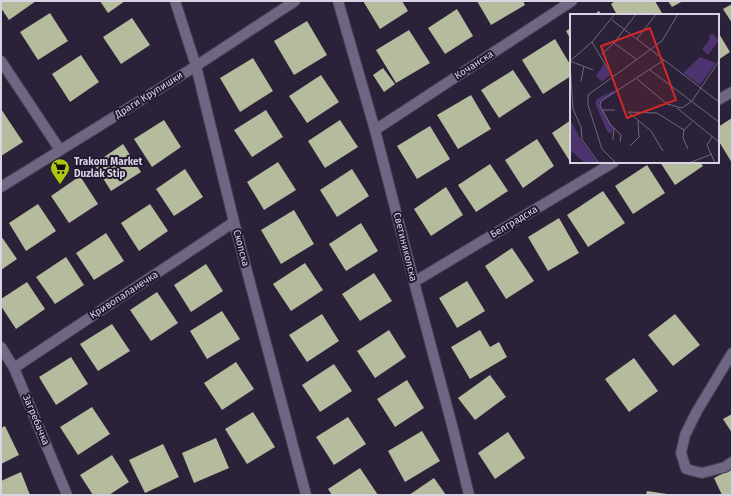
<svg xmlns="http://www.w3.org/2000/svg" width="733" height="496" font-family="'Fira Sans',sans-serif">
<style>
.building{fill:#b4bc9d}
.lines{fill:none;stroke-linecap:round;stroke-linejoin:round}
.minor-casing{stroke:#473e54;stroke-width:12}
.minor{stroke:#706683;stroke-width:10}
.labels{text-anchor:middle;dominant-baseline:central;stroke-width:4;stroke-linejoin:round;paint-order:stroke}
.street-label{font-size:10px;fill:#d9d3e3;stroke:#22182f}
.poi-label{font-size:10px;font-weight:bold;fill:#d9d3e3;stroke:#22182f;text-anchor:start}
.inset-road{fill:none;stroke:#71697d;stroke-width:1}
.view{fill:#d62828;fill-opacity:0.15;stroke:#d62828;stroke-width:2}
.inset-edge{fill:none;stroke:#d9d3e3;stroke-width:2}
</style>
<rect width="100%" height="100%" fill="#2b2239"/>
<!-- building -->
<g class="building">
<polygon points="1,1 36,1 9,20 1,8"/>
<polygon points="100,1 125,1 108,13"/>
<polygon points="363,1 402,1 408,11 380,29"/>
<polygon points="477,1 523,1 525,5 491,25"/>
<polygon points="615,1 655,1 663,15 617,15 611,4"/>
<polygon points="668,1 683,1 672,7"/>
<polygon points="732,4 732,23 723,9"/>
<polygon points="457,9 473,36 445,54 428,28"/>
<polygon points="599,11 602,15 593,15"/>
<polygon points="50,13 68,41 38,60 20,32"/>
<polygon points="132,18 150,45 121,64 103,37"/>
<polygon points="307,21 327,55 294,75 274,41"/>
<polygon points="571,28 571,40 566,31"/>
<polygon points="409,30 430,63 396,83 376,50"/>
<polygon points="718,32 730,52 718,60"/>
<polygon points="555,39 571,66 571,76 543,94 522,60"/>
<polygon points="81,55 99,82 70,102 52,74"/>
<polygon points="253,58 273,91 240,112 220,78"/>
<polygon points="383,68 395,84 384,92 373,75"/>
<polygon points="513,70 531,97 499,118 481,90"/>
<polygon points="321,75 339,102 307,123 289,96"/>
<polygon points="471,95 491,129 458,149 437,115"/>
<polygon points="1,109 23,142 1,156"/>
<polygon points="266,110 283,137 252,157 234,130"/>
<polygon points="732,118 732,163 718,140 718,127"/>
<polygon points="164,120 181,147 152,167 134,139"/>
<polygon points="340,120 358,147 325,168 308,141"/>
<polygon points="571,120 571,159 569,160 552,133"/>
<polygon points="430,126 450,159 417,179 397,146"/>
<polygon points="537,139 554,166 523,188 505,160"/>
<polygon points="123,144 141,172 111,191 94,164"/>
<polygon points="278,162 296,190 264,210 247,182"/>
<polygon points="660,162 700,162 703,166 675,185"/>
<polygon points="490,164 508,191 476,212 458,185"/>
<polygon points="647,165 665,193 633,214 615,186"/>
<polygon points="185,169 203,197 174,216 156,189"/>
<polygon points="352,169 369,196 337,217 320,190"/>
<polygon points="80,176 98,204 69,223 51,196"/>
<polygon points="446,187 463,215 431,236 414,209"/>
<polygon points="603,191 625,223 588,247 567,215"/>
<polygon points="38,204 56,231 26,251 9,223"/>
<polygon points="150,204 168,231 139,251 121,223"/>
<polygon points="294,210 314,244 281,264 261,230"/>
<polygon points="559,218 579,253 548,271 528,237"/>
<polygon points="361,223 378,251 346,271 329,244"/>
<polygon points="106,233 124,261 94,280 76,253"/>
<polygon points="1,236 17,259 1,270"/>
<polygon points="512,248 534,281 506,299 485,266"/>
<polygon points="66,257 84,285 55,304 36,277"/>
<polygon points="305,263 323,290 291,311 273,284"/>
<polygon points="206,264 223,291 191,312 174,285"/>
<polygon points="374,273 392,301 360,321 342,294"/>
<polygon points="467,281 485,311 457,328 439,298"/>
<polygon points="27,282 45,309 16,329 1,306 1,299"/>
<polygon points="157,292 178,323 151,341 130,310"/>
<polygon points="222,311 240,339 207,359 190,331"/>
<polygon points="322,314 339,341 307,362 289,335"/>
<polygon points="675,314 700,345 673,366 648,335"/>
<polygon points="112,324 130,351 98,371 80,344"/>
<polygon points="389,330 406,357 375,378 357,351"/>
<polygon points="480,330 490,347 499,342 507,357 470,379 451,347"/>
<polygon points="71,357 88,384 56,405 39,377"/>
<polygon points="634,358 658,391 629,412 605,379"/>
<polygon points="236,362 254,389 222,410 204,383"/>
<polygon points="334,364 352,391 320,412 302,385"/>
<polygon points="490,375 506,397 475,420 458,398"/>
<polygon points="407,380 424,408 395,427 377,399"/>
<polygon points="92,407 110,434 78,455 60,427"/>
<polygon points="253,412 275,447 247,464 225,429"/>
<polygon points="732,414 732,433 723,419"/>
<polygon points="348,417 366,444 334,465 316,437"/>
<polygon points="5,426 19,455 1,464 1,428"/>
<polygon points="422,431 440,461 405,482 388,451"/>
<polygon points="508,432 525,458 495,479 478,453"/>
<polygon points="216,438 229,468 194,483 182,453"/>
<polygon points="163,444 179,477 145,493 129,460"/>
<polygon points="112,455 129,482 109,495 93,495 80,475"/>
<polygon points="360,468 378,495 332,495 328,489"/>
<polygon points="732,469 732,495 722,495 714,478"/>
<polygon points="21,472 30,495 1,495 1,481"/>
<polygon points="434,478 446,495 409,495"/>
<polygon points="647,491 667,494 666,495 646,495"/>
</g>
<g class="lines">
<!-- minor casing -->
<g class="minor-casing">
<g id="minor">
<polyline points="175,1 196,66 234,222 306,495"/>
<polyline points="338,1 375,130 414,282 453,429 469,495"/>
<polyline points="1,61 60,150"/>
<polyline points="718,100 732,92"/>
<polyline points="375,130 572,1"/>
<polyline points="1,187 196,66 295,1"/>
<polyline points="414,282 614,162"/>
<polyline points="1,347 14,368 67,495"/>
<polyline points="732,353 697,411 685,435 681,453 686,469 702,473 725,467 732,462"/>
<polyline points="14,368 234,222"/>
</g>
</g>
<!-- minor -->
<use href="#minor" class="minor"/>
</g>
<!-- icons -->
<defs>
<g id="supermarket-pin" transform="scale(1)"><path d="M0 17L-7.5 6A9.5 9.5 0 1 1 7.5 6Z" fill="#acc613" stroke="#22182f"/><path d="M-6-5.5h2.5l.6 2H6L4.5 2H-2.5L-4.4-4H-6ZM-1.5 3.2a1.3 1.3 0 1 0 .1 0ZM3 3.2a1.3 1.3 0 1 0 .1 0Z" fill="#111"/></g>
</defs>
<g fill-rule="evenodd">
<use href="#supermarket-pin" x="60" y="168"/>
</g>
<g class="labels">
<!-- street labels -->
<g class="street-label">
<text transform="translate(474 65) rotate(-33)">Кочанска</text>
<text transform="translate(149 95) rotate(-32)">Драги Крупишки</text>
<text transform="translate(514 222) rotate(-31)">Белградска</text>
<text transform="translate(405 247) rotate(76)">Светиниколска</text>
<text transform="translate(241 248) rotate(75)">Скопска</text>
<text transform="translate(124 295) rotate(-33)">Кривопаланечка</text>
<text transform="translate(36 420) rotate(67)">Загребачка</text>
</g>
<!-- poi labels -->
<g class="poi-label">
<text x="74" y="162">Trakom Market<tspan x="74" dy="12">Duzlak Stip</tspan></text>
</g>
</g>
<!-- overview -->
<g transform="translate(570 14)">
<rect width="149" height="149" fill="#2b2239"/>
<path d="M 142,19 L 149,26 L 138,41 L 132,35 L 140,25 L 138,23 ZM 130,43 L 146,49 L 130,71 L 113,59 ZM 34,50 L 40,61 L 32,68 L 26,62 ZM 43,77 L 45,79 L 29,89 L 43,114 L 41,120 L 37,117 L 25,89 L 28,84 ZM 0,105 L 12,128 L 28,149 L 15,149 L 1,137 Z" fill="#4d336f"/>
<path class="inset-road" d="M 42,6 L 149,88M 67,25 L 86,0M 22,28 L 42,62M 44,29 L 66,45M 31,41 L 44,29 L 66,0M 0,47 L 22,28 L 45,0M 0,47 L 23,56M 0,48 L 3,95 L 11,113 L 12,126 L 29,149M 80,56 L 149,108M 67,65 L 97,90 L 112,94 L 122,87 L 149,47M 11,67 L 14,52M 107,94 L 149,128M 32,96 L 45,96M 114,116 L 113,124 L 118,135M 142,123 L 137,131 L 145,149M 43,126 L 44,114M 50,128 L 51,121 L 40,110 L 30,92 L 31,87 L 94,46M 60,132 L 69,123 L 68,107M 93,137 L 81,117 L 58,98 L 87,99 L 114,116 L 122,108M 46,149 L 32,135 L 18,91 L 18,81 L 92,27 L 108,0M 119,149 L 142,140"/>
<path class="view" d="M 80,14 L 106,86 L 57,104 L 31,32 Z"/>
<rect width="149" height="149" class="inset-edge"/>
</g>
<!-- border -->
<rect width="733" height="496" fill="none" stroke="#d9d3e3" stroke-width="4"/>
</svg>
